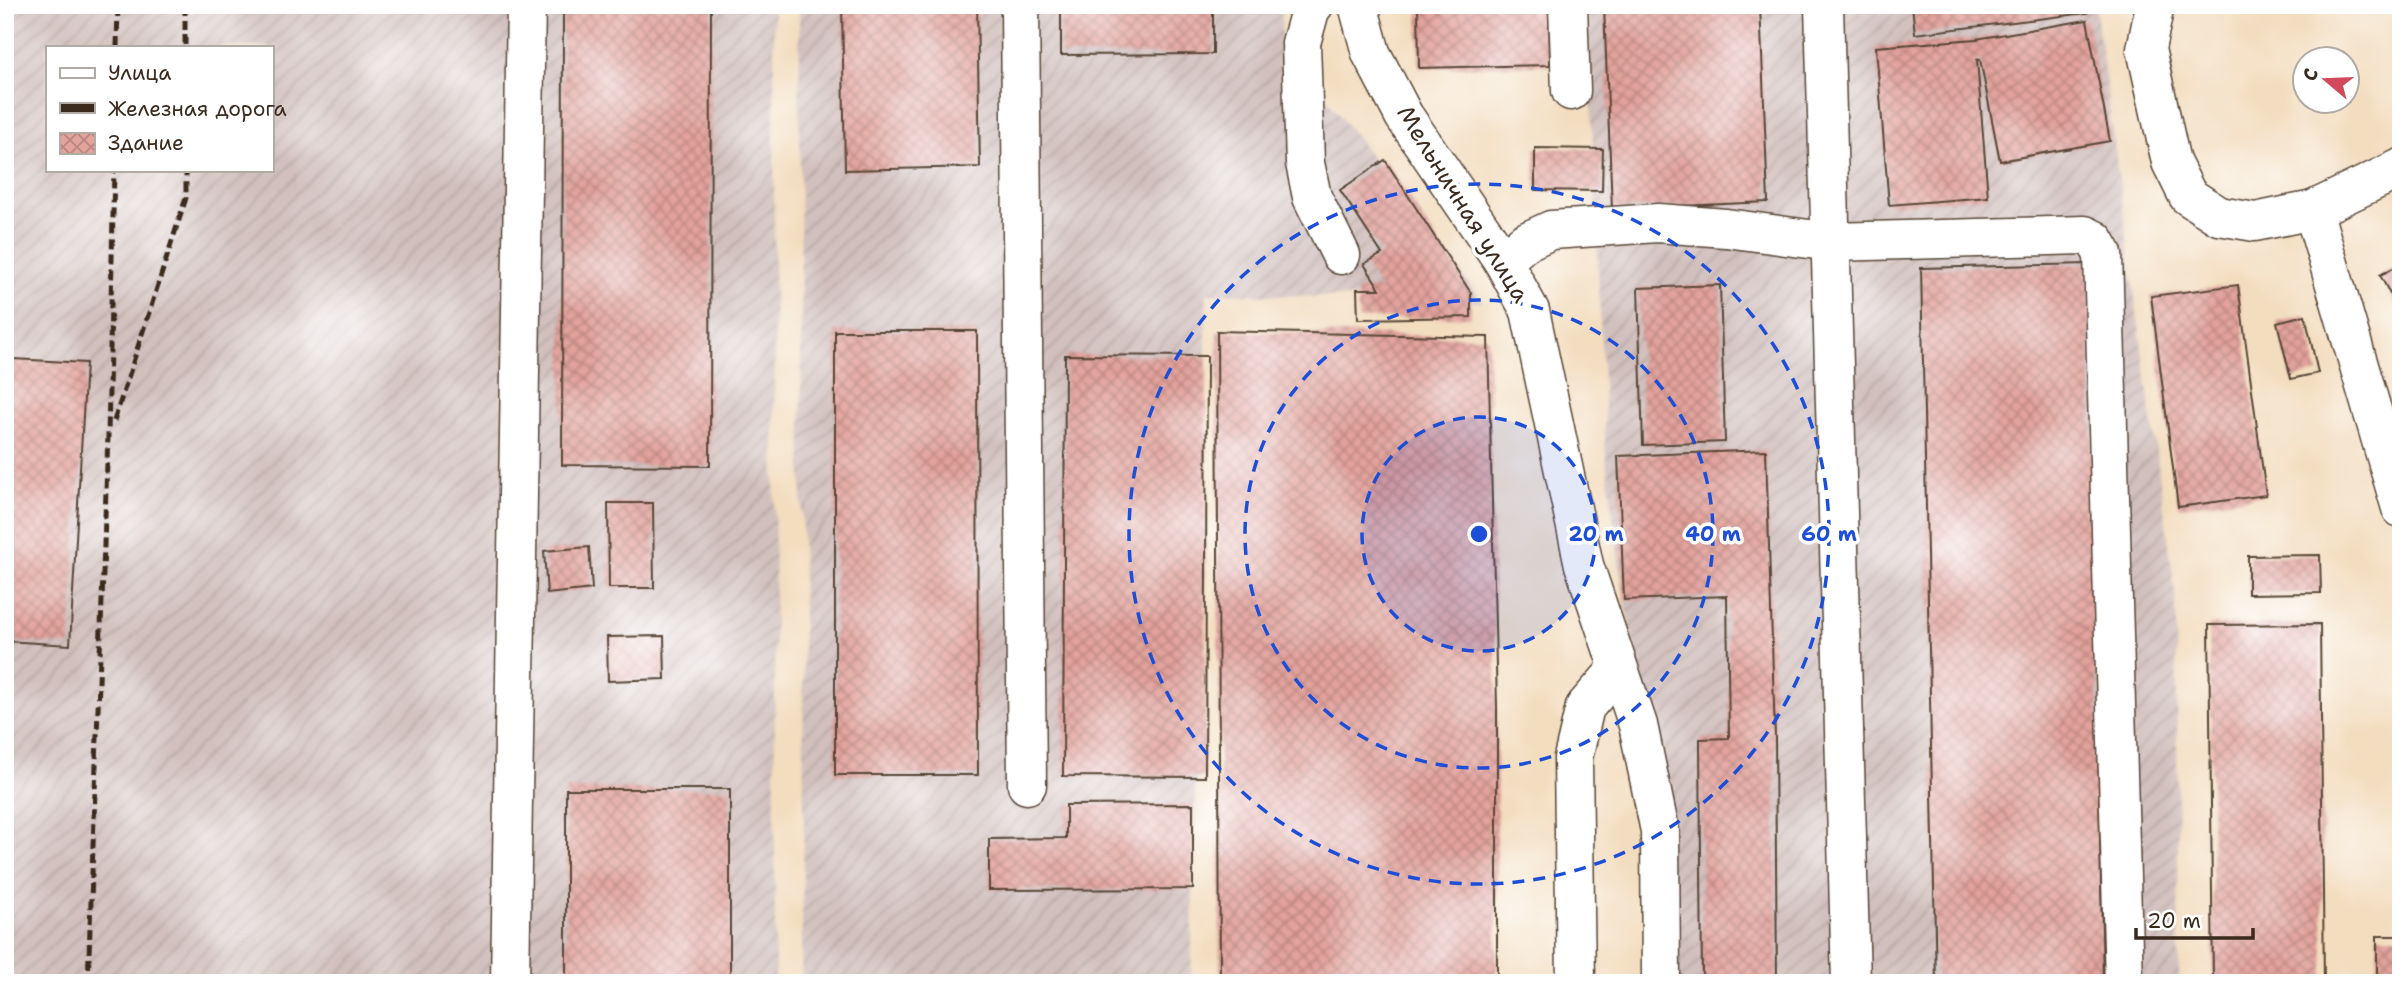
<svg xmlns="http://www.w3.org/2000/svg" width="2406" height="988" font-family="'Shantell Sans',sans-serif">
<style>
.industrial{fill:url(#industrial-furrows);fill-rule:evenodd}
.building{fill:url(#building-cross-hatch)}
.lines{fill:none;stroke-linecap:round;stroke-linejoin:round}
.minor-casing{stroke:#574536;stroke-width:41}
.minor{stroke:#fff;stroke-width:38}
.rail{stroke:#3b2a1e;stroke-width:5;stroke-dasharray:10 5;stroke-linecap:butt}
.ring{fill:none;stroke:#1d4ed8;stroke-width:3.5;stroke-dasharray:12 9}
.labels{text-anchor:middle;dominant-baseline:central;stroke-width:7;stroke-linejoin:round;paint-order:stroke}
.street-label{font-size:24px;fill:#3b2a1e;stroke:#fff}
.centre{fill:#1d4ed8;stroke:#fff;stroke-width:3.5}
.ring-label{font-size:21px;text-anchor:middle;font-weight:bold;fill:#1d4ed8;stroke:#fff;stroke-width:7;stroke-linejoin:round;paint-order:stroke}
</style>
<defs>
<pattern id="industrial-furrows" width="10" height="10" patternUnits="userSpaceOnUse" patternTransform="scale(1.75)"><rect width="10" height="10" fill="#d1c0bd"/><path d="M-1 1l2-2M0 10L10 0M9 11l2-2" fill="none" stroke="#b4a5a2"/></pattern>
<pattern id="building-cross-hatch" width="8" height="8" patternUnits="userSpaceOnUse" patternTransform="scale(1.75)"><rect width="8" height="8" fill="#e3a39d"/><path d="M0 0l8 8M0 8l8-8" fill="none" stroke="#b9857f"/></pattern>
</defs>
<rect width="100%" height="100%" fill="#fff"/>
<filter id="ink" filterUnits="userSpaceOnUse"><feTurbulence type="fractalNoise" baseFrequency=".0143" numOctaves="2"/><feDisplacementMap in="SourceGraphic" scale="14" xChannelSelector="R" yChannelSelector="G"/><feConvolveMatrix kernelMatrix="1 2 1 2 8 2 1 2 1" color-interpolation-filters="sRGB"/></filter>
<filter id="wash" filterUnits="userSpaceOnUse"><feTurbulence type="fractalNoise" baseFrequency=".00686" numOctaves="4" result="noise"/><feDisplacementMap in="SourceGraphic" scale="28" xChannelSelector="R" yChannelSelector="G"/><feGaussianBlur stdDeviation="1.57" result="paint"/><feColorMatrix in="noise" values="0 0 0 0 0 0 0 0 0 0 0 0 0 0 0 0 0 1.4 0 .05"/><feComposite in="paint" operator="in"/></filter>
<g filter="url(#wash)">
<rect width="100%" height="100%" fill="#f3ddbf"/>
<!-- industrial -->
<g class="industrial">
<path d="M 5,5 L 774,5 L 775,983 L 5,983 ZM 47,47 L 271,47 L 271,170 L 47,170 Z"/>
<polygon points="799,5 1282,5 1281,39 1483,302 1207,293 1191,983 801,983 804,813"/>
<polygon points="1587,5 2095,5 2176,596 2179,983 1666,983 1656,749 1624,600 1606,460"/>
</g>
<g id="blocks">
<!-- building -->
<g class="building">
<polygon points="563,5 711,5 710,466 562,465"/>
<polygon points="842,5 977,5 980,167 845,170"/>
<polygon points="1061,5 1213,5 1213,54 1061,55"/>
<polygon points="1418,5 1549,5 1550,65 1419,68"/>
<polygon points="1604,5 1760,5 1768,202 1612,209"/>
<polygon points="1912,5 2086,5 2087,13 1915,34"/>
<polygon points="2087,20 2110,141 2000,161 1980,59 1977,60 1988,197 1889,205 1876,47 1976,39"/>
<polygon points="1535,148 1603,149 1602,191 1535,190"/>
<polygon points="1385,160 1471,293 1471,317 1358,319 1357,289 1380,289 1364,264 1382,254 1340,190"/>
<polygon points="2088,264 2103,983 1936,983 1921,268"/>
<polygon points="2401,264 2401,315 2380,275"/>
<polygon points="1720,285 1725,442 1643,445 1638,288"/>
<polygon points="2238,285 2266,495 2178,507 2151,296"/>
<polygon points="2305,315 2318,373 2291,379 2277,322"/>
<polygon points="835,331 977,331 978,775 835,775"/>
<polygon points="1217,331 1488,337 1497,707 1497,983 1220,983"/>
<polygon points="1065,355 1207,356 1205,777 1063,776"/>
<polygon points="12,359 86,363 70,645 5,641 5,490"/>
<polygon points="1766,450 1775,738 1777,983 1702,983 1700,739 1729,738 1727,596 1624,600 1618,456"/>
<polygon points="608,503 653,503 654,588 609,588"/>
<polygon points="589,547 592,589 547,594 544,551"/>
<polygon points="2320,555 2321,593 2248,594 2248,556"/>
<polygon points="2320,624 2324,983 2213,983 2209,625"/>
<polygon points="664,636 665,679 608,681 607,637"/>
<rect x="566" y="789" width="164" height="194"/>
<polygon points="1193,804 1193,889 989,890 989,839 1066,838 1066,805"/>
<rect x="2377" y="936" width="24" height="47"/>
</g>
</g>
</g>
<g filter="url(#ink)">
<use href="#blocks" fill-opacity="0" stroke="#574536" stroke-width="2"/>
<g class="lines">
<!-- minor casing -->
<g class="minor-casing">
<g id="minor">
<polyline points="1020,5 1027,785"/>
<polyline points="1314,5 1311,7 1301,43 1305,163 1312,197 1341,255"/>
<polyline points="1358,5 1371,53 1404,116 1503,261 1530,311 1584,565 1638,725 1660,831 1661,983"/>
<polyline points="1568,5 1571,91"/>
<polyline points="1824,5 1851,983"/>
<polyline points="2155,5 2146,49 2171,162 2188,196 2219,216 2255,222 2313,210"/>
<polyline points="2401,168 2313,210 2401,508"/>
<polyline points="1503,261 1525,242 1551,230 1658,223 1726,228 1832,242 2085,235 2095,240 2103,254 2124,983"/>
<polyline points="510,983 526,5"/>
<polyline points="1576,983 1573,758 1585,707 1618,669"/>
</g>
</g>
<!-- minor -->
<use href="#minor" class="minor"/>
<!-- rail -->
<g class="rail">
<polyline points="185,5 185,47"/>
<polyline points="117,47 118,5"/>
<polyline points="114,421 186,198 186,170"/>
<polyline points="88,983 108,436 114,170"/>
</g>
</g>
</g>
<!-- distance rings -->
<circle cx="1479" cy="534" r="117" fill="#1d4ed8" fill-opacity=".12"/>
<g class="ring">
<circle cx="1479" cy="534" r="117"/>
<circle cx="1479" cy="534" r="234"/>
<circle cx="1479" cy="534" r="350"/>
</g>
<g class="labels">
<!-- street labels -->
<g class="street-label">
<text transform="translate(1463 204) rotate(58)">Мельничная улица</text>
</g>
</g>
<circle cx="1479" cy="534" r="10" class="centre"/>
<g class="ring-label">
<text x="1596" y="541">20 m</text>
<text x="1713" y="541">40 m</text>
<text x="1829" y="541">60 m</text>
</g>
<!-- margin -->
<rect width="2406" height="988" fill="none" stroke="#fff" stroke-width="28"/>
<!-- legend -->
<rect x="46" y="46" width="228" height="126" fill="#ffffff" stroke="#b1aaa5" stroke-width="2"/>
<rect x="60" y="68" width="35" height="10" fill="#ffffff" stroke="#b1aaa5" stroke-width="2"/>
<text x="108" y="80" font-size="21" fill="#3b2a1e">Улица</text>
<rect x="60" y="103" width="35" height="10" fill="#3b2a1e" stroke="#b1aaa5" stroke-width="2"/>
<text x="108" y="116" font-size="21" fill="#3b2a1e">Железная дорога</text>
<rect x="60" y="133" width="35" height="21" fill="url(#building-cross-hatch)" stroke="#b1aaa5" stroke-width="2"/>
<text x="108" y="150" font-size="21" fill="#3b2a1e">Здание</text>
<!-- north arrow -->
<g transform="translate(2326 80) rotate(289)"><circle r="33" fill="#ffffff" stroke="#b1aaa5" stroke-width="2"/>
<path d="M0-5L12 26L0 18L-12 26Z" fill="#d1495b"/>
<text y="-10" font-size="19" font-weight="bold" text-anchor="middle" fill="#3b2a1e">С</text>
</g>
<!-- scale -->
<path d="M2136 928v10h117v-10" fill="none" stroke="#3b2a1e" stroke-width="3.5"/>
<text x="2147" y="928" font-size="21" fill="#3b2a1e" stroke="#ffffff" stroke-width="5" paint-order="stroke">20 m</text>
</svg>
